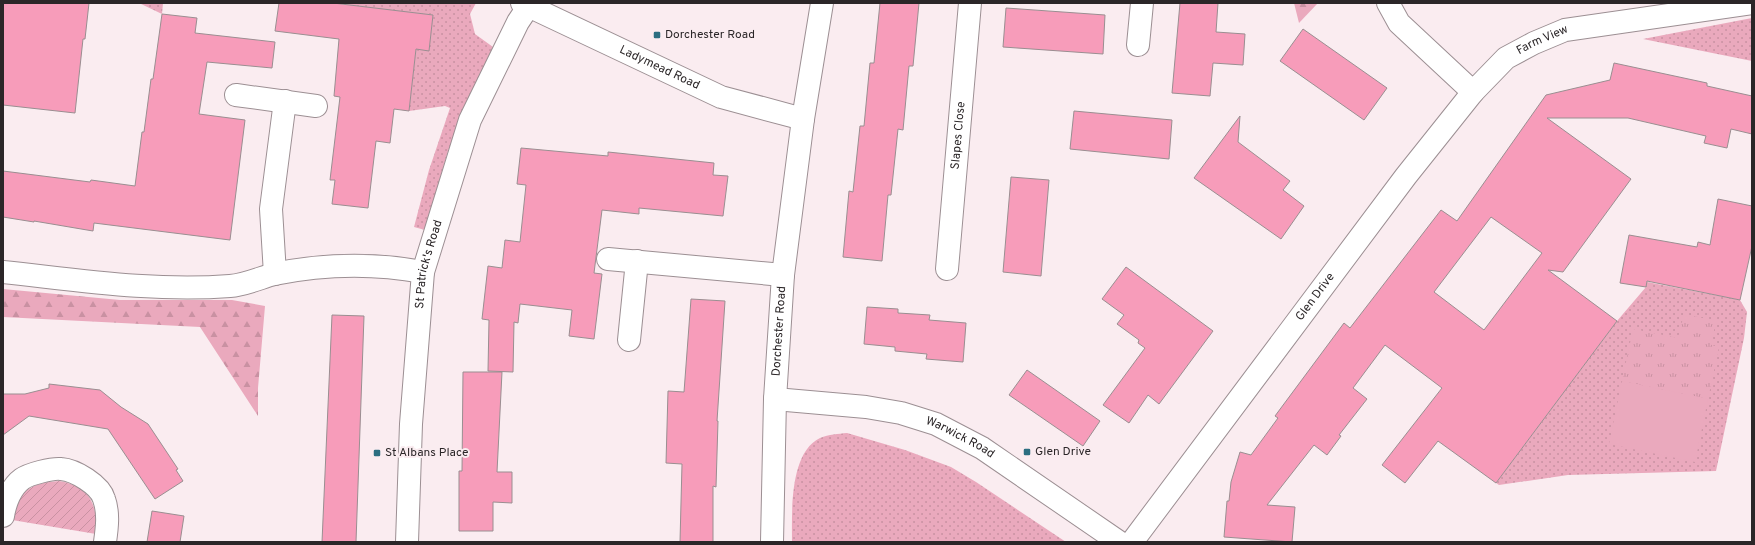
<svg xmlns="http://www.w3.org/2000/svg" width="1755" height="545" font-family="Overpass,sans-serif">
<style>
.grass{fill:url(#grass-dots)}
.forest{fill:url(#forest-firs)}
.park{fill:url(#park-tufts)}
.garden{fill:url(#garden-furrows)}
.pitch{fill:#eaa9bd}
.building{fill:#f79cba;stroke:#9a8e91;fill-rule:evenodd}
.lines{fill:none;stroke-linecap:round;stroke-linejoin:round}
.minor-casing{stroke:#9c8f93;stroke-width:24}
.minor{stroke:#fff;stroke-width:22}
.poi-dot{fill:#2c6e81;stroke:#faecf0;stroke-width:1.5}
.labels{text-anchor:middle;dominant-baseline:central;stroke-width:4;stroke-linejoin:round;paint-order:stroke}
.poi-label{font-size:12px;fill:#2b2628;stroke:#faecf0;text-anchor:start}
.street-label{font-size:12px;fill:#2b2628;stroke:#faecf0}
</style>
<defs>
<pattern id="grass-dots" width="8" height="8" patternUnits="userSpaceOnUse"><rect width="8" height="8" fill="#eaa9bd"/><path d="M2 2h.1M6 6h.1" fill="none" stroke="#c991a2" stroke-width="1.8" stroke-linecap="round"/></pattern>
<pattern id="forest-firs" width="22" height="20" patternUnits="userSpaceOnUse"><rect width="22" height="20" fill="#eaa9bd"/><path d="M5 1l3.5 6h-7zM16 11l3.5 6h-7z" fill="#c991a2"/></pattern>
<pattern id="park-tufts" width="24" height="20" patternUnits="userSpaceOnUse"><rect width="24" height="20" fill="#eaa9bd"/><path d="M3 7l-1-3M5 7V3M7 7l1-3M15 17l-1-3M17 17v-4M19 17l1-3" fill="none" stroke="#c991a2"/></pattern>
<pattern id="garden-furrows" width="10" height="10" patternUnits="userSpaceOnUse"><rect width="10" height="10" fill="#eaa9bd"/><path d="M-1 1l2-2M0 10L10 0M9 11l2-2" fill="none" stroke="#c991a2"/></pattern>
</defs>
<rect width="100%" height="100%" fill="#faecf0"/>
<!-- grass -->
<g class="grass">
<polygon points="139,3 163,3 162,14"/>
<polygon points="344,3 476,3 470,14 475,34 493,47 448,151 425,230 414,227 429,170 450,108 445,106 409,111 416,49 429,50 433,15 344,5"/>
<polygon points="1752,18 1752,61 1643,39"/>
<polygon points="1647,282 1740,300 1747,312 1744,338 1716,471 1568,475 1499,485 1496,483 1617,321 1646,287"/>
<path d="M 847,433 L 905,450 L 951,467 L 976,482 L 1066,542 L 792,542 C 792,513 789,453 820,438 C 829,434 838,434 847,433 Z"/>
</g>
<!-- forest -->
<g class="forest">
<polygon points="1294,3 1318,3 1299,23"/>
<polygon points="3,289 120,300 232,300 265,306 258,388 258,416 200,327 3,317"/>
</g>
<!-- park -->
<polygon class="park" points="1684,314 1716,321 1711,345 1719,347 1708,399 1622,381 1633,329 1678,338"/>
<!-- garden -->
<path class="garden" d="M 59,481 C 90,486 98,505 96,534 L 12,520 C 18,492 29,483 59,481 Z"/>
<!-- pitch -->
<polygon class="pitch" points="1622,381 1708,399 1695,462 1609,444"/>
<!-- building -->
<g class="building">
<polygon points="3,3 89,3 85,39 83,39 75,113 3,105"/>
<polygon points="279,3 333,3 433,15 429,51 416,49 409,111 394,109 390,143 376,141 368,208 332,204 335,180 330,180 340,97 334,96 339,39 275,31"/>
<polygon points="880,3 919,3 913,66 909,66 903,130 898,129 891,195 888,195 882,261 843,257 849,191 853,192 860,126 864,126 870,63 874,63"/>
<polygon points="1180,3 1218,3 1216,32 1245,34 1243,65 1213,63 1210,96 1172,93"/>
<polygon points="1006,8 1105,15 1103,54 1003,47"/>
<polygon points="162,14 197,18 195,33 275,42 272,68 207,62 199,114 245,120 230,240 94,223 93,231 34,221 34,222 3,217 3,171 90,182 91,180 135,186 142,132 144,132 151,79 153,79"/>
<polygon points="1303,29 1387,88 1364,120 1280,61"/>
<path d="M 1614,63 L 1707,83 L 1707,86 L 1752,96 L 1752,134 L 1731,129 L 1727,148 L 1704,143 L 1706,136 L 1628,118 L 1547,118 L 1631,179 L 1563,272 L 1548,270 L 1617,321 L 1496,483 L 1438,441 L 1405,483 L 1382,465 L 1442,388 L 1385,345 L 1353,388 L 1367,399 L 1339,435 L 1341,436 L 1327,455 L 1314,445 L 1267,505 L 1295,507 L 1292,542 L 1224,537 L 1227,501 L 1229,501 L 1231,482 L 1240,452 L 1251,455 L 1278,418 L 1275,416 L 1344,323 L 1350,328 L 1441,210 L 1457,221 L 1546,95 L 1610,80 ZM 1491,217 L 1542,253 L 1484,330 L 1434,292 Z"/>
<polygon points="1074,111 1172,120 1169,159 1070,149"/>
<polygon points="1240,116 1238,142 1290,181 1283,190 1304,206 1281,239 1194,178"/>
<polygon points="521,148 608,156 608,152 714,163 713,175 728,176 723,216 639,208 639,214 602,210 594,273 602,274 594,339 569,336 572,310 520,304 518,323 514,322 513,372 488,371 489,320 482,319 488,266 502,268 505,240 520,242 526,185 517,184"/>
<polygon points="1011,177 1049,180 1041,276 1003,272"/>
<polygon points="1718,199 1752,206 1752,246 1740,300 1647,281 1646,287 1620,283 1629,235 1697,247 1698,242 1710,245"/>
<polygon points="1126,267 1213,331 1159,404 1148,395 1129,423 1103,405 1145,348 1138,343 1139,340 1117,324 1124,315 1102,299"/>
<polygon points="691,299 725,301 717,421 718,421 716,487 713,486 713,542 680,542 682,464 666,463 668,391 684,392"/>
<polygon points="867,307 898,309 898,313 930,315 929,320 966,323 963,362 926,359 927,354 895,351 895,347 864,344"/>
<polygon points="332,315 364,316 356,542 322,542"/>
<polygon points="1027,370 1100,421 1083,446 1009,395"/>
<polygon points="463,372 502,372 497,472 512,472 512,503 493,502 493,531 459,531 459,471 462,471"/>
<polygon points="49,384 100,390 121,407 148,424 178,469 176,470 183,481 155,499 108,429 29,416 3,435 3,394 25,394 49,388"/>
<polygon points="152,511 184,516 180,542 147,542"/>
</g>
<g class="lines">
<!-- minor casing -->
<g class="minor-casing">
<g id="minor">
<path id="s1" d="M 522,3 L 721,97 L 803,119"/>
<path id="s2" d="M 1388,3 L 1399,23 L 1473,92 L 1506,58 L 1534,43 L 1565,30 L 1752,3"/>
<polyline points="1138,45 1142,3"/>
<polyline points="236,95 316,106"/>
<polyline points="608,259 783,275"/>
<path id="s3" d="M 947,269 L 970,3"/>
<path d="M 3,272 C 78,280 154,292 230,286 C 245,285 260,278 274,274 C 323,264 374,263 423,272"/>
<polyline points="275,274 271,209 285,101"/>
<polyline points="629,340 637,261"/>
<path id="s4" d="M 775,399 L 866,407 L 901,413 L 936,424 L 982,448 L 1119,542"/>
<path d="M 3,516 C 5,503 11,487 22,479 C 29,474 52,468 61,469 C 75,470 100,485 104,499 C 109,513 107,528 105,542"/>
<path id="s5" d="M 407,542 L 411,424 L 423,272 L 470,120 L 518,22 L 528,7"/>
<path id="s6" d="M 772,542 L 775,399 L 783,275 L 803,119 L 822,3"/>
<path id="s7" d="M 1132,542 L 1406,176 L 1473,92"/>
</g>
</g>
<!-- minor -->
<use href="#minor" class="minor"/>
</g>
<!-- markers -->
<g class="poi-dot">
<rect x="653" y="31" width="8" height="8" rx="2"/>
<rect x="1023" y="448" width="8" height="8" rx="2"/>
<rect x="373" y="449" width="8" height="8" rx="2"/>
</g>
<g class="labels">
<!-- poi labels -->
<g class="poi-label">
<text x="665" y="35">Dorchester Road</text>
<text x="1035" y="452">Glen Drive</text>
<text x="385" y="453">St Albans Place</text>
</g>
<!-- street labels -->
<g class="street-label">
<text stroke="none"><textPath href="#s2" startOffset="212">Farm View</textPath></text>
<text stroke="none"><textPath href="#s1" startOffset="152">Ladymead Road</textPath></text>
<text stroke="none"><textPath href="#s3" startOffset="134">Slapes Close</textPath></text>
<text stroke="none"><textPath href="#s5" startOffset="279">St Patrick's Road</textPath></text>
<text stroke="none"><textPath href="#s7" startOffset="306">Glen Drive</textPath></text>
<text stroke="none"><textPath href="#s6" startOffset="211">Dorchester Road</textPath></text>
<text stroke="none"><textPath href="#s4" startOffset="191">Warwick Road</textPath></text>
</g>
</g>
<!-- border -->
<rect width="1755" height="545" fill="none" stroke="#2b2628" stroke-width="8"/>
</svg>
